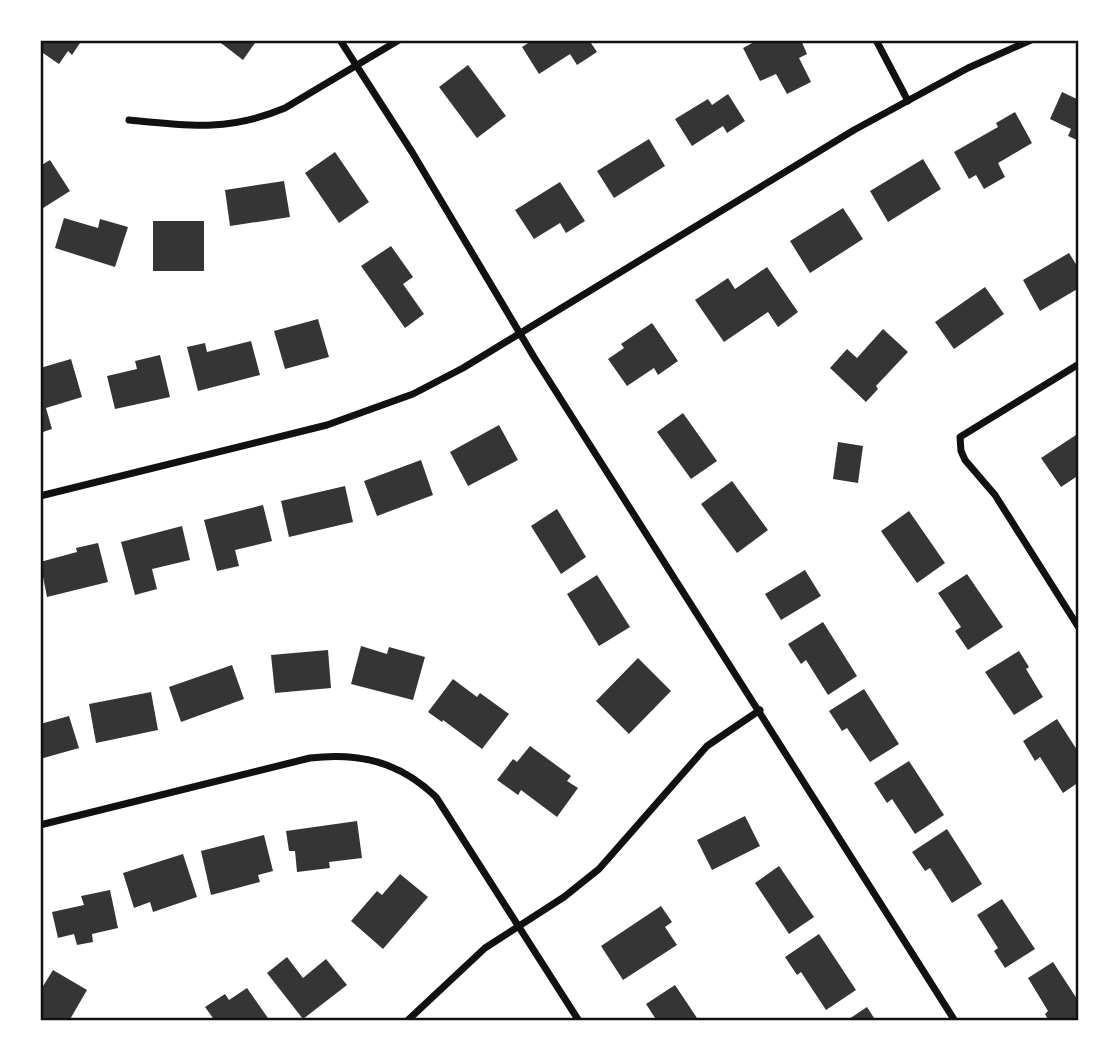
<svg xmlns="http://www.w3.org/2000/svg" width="1119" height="1061" font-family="Spectral,serif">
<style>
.building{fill:#353535}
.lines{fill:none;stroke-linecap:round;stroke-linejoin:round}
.minor{stroke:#111;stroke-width:7}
.neatline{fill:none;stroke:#111;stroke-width:2.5}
</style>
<rect width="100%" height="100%" fill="#fff"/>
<!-- building -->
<g class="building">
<polygon points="40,40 82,40 72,55 68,51 59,64 40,51"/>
<polygon points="217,40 257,40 243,60"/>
<polygon points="533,40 589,40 597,52 577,65 570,54 539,74 522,47"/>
<polygon points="758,40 801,40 807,54 799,58 811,82 787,94 776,74 760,81 743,48"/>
<polygon points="468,65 506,116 477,138 439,87"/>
<polygon points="1062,92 1079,100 1079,141 1068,136 1071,129 1050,119"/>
<polygon points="728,94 745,121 727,133 723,126 692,146 675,119 708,99 712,105"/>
<polygon points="1015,112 1032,143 998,163 1005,177 984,189 976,175 969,179 954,152 998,127 996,123"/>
<polygon points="649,139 665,166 614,198 597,171"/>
<polygon points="335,152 369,202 339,223 305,173"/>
<polygon points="923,159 941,189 888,222 870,191"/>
<polygon points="50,160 70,191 40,210 40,166"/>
<polygon points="284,181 290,217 230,226 225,190"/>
<polygon points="560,182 585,221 566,233 560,223 534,239 515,210"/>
<polygon points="843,208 863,239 810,273 790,241"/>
<polygon points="64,218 98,228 100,219 128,227 115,267 55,248"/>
<rect x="153" y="221" width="51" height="50"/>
<polygon points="391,246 413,277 403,284 424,314 405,328 361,266"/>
<polygon points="1069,253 1079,269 1079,288 1040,311 1023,280"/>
<polygon points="767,267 798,312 778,327 768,312 724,342 695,300 728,278 735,289"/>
<polygon points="985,287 1004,314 954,349 935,322"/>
<polygon points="318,319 329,357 285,369 274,331"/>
<polygon points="652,323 678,361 658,375 654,368 627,386 608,359 624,348 621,344"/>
<polygon points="883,329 908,352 876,386 878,389 866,402 830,368 847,349 857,358"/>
<polygon points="251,341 260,375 198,391 187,347 205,343 207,352"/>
<polygon points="160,355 170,397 115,409 107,376 137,369 135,361"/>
<polygon points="71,359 82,397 46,408 52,429 40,433 40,368"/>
<polygon points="683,413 717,461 691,479 657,432"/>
<polygon points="499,425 518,460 468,486 450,452"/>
<polygon points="1079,433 1079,475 1061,487 1041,458"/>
<polygon points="838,442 863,446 858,483 833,479"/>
<polygon points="421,460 433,495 377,516 364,481"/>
<polygon points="732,481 768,530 737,553 701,504"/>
<polygon points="345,486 353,522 289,537 281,501"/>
<polygon points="263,505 272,541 235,550 239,566 217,571 204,520"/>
<polygon points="557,509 586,557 561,574 531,526"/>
<polygon points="909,511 945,563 917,583 881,531"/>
<polygon points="182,526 190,560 152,569 157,589 135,595 121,542"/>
<polygon points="98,543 108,582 47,597 40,562 77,552 76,548"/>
<polygon points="805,570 821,596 781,620 765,594"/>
<polygon points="967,574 1003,627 968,650 955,631 961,627 938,593"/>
<polygon points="597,575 630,627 599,646 567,594"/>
<polygon points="823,622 857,676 828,695 806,660 801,664 788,644"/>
<polygon points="361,646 387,654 389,647 425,657 413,700 351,684"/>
<polygon points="328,650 331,688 275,693 271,655"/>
<polygon points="1019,651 1029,667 1026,669 1043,697 1014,715 985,672"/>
<polygon points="638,658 671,691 629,734 596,701"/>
<polygon points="232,665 244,699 181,722 169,687"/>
<polygon points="453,679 477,697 480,693 509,714 482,749 443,720 442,722 428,712"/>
<polygon points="864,689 899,744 870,762 847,728 842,731 829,711"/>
<polygon points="151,692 158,730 96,743 89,704"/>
<polygon points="69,716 79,748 40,759 40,724"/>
<polygon points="1057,719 1079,753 1079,782 1063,793 1040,757 1035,761 1023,741"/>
<polygon points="530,746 571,776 567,781 578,788 557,817 521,790 518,795 497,780 513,759 517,762"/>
<polygon points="909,761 944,815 915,834 892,799 887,803 874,783"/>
<polygon points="745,816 760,846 712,870 697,840"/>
<polygon points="357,821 362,858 329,862 330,868 297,872 295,851 289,851 286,831"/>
<polygon points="947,829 982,884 952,903 930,868 925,871 912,852"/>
<polygon points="264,835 273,871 258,875 260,882 211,895 201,851"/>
<polygon points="183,854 197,897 153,912 150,902 134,908 123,873"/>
<polygon points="779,866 814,917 789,934 755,883"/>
<polygon points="400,874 428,897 383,949 351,921 377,891 382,895"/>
<polygon points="110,890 118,928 92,934 93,942 77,945 74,934 58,938 52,912 84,905 81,896"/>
<polygon points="1002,899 1035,949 1005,968 994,951 998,948 977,915"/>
<polygon points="661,906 672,922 665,927 677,945 623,980 601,946"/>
<polygon points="819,934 856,990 826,1010 801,972 797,975 785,957"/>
<polygon points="287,957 303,978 326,959 347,985 303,1019 267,973"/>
<polygon points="1053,962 1079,1002 1079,1017 1072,1021 1049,1021 1045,1014 1048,1011 1028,978"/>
<polygon points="53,970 87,990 69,1021 40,1021 40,991"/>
<polygon points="675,985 699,1021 657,1021 646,1004"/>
<polygon points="247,988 270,1021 210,1021 213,1018 205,1007 225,994 229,1000"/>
<polygon points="867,1007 876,1021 846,1021"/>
</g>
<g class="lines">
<!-- minor -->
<g class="minor">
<polyline points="340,40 412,152 534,357 955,1021"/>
<polyline points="876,40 908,101"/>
<path d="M 129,120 C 188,126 228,132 285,108 L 399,40"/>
<polyline points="1079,364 960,437 961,451 965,460 995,495 1079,628"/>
<polyline points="40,496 327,425 413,394 463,368 854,130 968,68 1031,40"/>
<path d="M 40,825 L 310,758 C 359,752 400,762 436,797 L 579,1021"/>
<polyline points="407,1021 485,948 564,897 599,869 707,746 760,710"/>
</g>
</g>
<!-- border -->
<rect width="1119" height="1061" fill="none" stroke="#ffffff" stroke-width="84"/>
<rect x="42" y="42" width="1035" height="977" class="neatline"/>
</svg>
